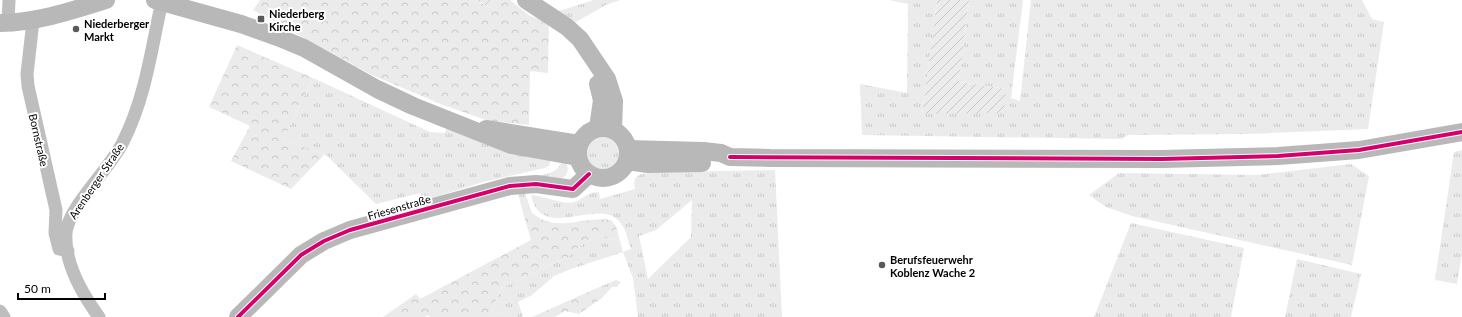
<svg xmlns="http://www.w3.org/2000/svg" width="1462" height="317" font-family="Lato,sans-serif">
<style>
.grass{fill:url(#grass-tufts);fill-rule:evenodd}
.forest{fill:url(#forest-crowns)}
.garden{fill:url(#garden-furrows)}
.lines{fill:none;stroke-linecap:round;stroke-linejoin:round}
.street{stroke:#bebebe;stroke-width:13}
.secondary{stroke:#b8b8b8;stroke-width:18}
.cycleway-casing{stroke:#fff;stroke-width:6}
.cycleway{stroke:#d6006c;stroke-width:4}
.poi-dot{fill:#595959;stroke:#fff;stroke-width:1.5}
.labels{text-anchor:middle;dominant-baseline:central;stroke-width:4;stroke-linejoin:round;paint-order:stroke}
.poi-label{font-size:11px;font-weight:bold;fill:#000;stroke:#fff;text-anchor:start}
.street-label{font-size:11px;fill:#000;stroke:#fff}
</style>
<defs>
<pattern id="grass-tufts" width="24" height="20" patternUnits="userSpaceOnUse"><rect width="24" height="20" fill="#ebebeb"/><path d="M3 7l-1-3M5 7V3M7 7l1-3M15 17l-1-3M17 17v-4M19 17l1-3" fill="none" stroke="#c8c8c8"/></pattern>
<pattern id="forest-crowns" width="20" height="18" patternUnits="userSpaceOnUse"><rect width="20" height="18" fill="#ebebeb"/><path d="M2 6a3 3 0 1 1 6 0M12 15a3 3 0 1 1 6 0" fill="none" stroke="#c8c8c8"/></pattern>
<pattern id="garden-furrows" width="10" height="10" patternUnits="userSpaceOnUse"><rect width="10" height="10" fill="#ebebeb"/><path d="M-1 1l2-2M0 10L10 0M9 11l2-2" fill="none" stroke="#c8c8c8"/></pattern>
</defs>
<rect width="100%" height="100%" fill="#fff"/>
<!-- grass -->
<g class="grass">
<polygon points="594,0 620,0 606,5 576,22 559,11"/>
<polygon points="889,0 937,0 922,114 1006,89 959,82 969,0 1023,0 1011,98 1020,101 1031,0 1362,0 1372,19 1384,22 1368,129 1247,134 1128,135 1122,139 862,135 860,84 907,93 908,4"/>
<polygon points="313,78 430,132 445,133 447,127 552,157 549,166 545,168 483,182 423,201 420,193 376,204 325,154 283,140"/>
<circle cx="603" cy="153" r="16"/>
<polygon points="1462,150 1462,253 1457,284 1435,280 1454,152"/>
<path d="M 563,160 C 573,168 566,181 554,180 C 548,180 541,177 535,176 C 548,174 557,173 563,160 Z"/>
<polygon points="1351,164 1369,176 1352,265 1132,216 1106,207 1089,195 1119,173 1257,175"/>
<path d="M 775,170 L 782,317 L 638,317 L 633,278 L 623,252 L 571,269 L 554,276 L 532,295 L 518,302 L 523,317 L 509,317 L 507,314 L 491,313 L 501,288 L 568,257 L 584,243 L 599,236 L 620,241 L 623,252 L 631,249 C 628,241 626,228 619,221 C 597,197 541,243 531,195 C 543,196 557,202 569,203 C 580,203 587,191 599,192 L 600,199 L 635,189 L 634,183 L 636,177 L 641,174 L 661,172 ZM 692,200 L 691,237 L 648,279 L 639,236 L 656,230 Z"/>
<polygon points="518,193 525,193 532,213 524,216"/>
<polygon points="1131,223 1244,248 1231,317 1094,317"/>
<polygon points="1297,259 1361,274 1351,317 1285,317"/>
<polygon points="616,280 621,282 617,287 612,287 604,296 597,288"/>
</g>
<!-- forest -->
<g class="forest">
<polygon points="260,0 476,0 490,8 493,0 510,0 530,16 549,23 548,73 530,71 529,125 489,121 443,105 372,75 253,10"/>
<polygon points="237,45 313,78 283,140 325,154 291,189 231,161 250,126 209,107"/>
<path d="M 532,213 C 558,234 583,215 611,220 L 616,226 L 620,241 L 599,236 L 584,243 L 568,257 L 501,288 L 491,313 L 508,314 L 509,317 L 430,317 L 428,315 L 425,317 L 383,317 L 416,294 L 420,299 L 531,240 L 524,216 Z"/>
<polygon points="597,288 604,296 602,298 579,314 565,311 555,317 532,317"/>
</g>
<!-- garden -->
<g class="garden">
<polygon points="476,0 493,0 490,8"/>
<polygon points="937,0 969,0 959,82 1006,89 1004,113 922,114"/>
</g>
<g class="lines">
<!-- street -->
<g class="street">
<polyline points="33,21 27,74 28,86 56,210 55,233 59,249 68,251"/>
<polyline points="8,23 9,0"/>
<polyline points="0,311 4,317"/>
<path d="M 99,317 C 83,295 64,262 66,233 C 68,207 110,169 123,142 C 146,96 151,50 162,1"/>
</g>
<!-- secondary -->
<g class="secondary">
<polyline points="155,0 241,24 280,38 304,48 377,89 413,106 511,145 578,157"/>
<polyline points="526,0 567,27 580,39 607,79 614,101 613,130"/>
<path d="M 0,23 C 38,22 71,11 106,0"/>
<circle cx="603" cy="153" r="25"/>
<polyline points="598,128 602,100 598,84"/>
<polyline points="486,129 579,144"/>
<polyline points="628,149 703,151 721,153 730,157 770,158 1162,159 1278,156 1359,150 1462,132"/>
<polyline points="627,161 648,164 702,163"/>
<polyline points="238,317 301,255 324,241 350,230 510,186 536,184 573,189 589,174"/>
</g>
<!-- cycleway casing -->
<g class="cycleway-casing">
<g id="cycleway">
<polyline points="730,157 1162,159 1278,156 1359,150 1462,132"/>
<polyline points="238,317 301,255 324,241 350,230 510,186 536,184 573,189 589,174"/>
</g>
</g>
<!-- cycleway -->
<use href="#cycleway" class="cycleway"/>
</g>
<!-- markers -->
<g class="poi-dot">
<rect x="257" y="15" width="8" height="8" rx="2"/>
<circle cx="76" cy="29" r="4"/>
<circle cx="882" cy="265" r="4"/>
</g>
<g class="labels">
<!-- poi labels -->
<g class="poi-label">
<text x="269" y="13">Niederberg<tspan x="269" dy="13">Kirche</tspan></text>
<text x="84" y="23">Niederberger<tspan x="84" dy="13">Markt</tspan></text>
<text x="890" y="259">Berufsfeuerwehr<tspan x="890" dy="13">Koblenz Wache 2</tspan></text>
</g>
<!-- street labels -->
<g class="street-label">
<text transform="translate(39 140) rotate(77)">Bornstraße</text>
<text transform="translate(96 181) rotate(-56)">Arenberger Straße</text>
<text transform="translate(399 207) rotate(-16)">Friesenstraße</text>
</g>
</g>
<!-- scale -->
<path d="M18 293v6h87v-6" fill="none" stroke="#000000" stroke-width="2"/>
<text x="24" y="293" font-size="12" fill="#000000" stroke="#ffffff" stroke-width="3" paint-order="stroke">50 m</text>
</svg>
